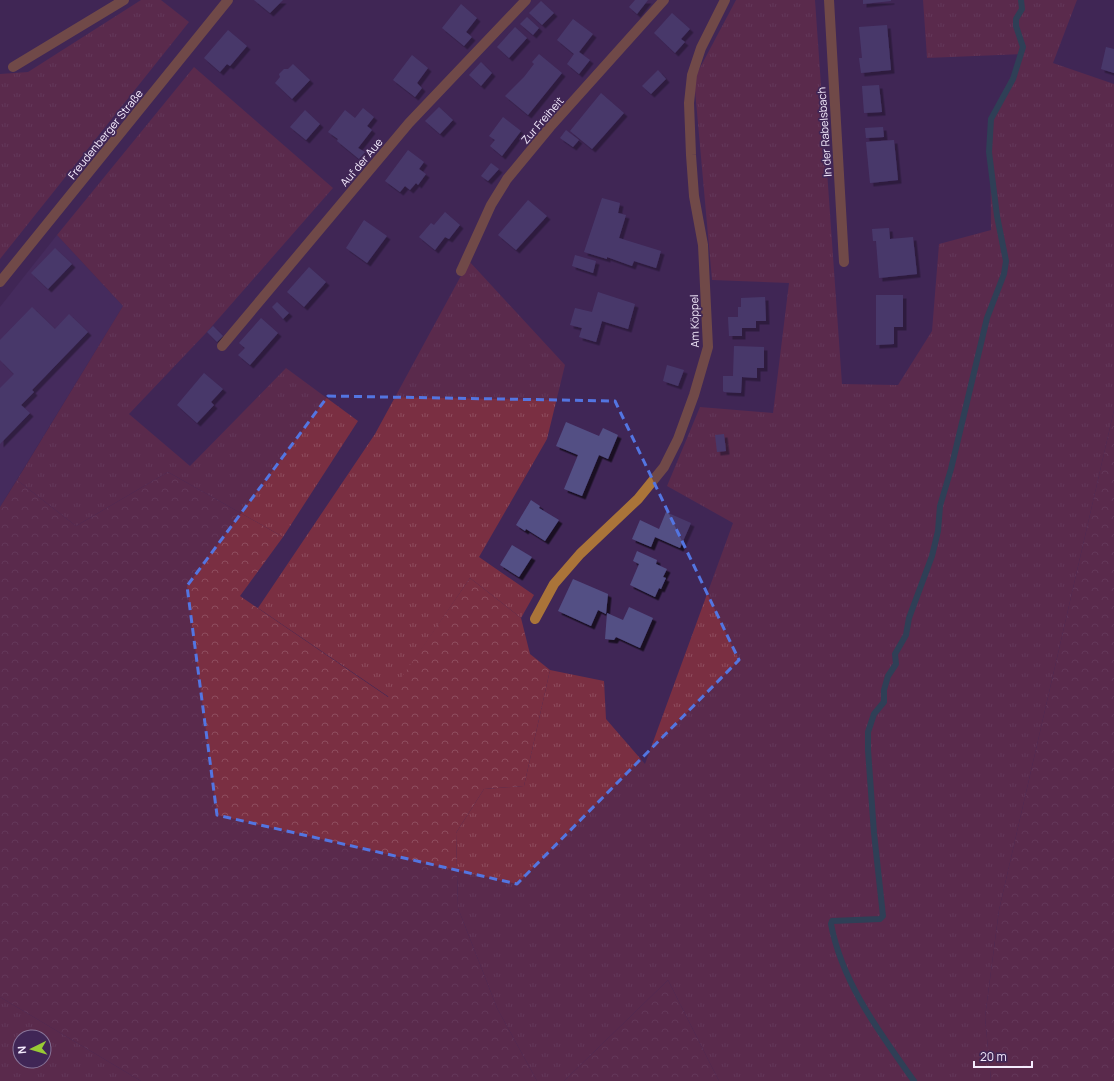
<svg xmlns="http://www.w3.org/2000/svg" width="1114" height="1081" font-family="Manrope,sans-serif">
<style>
.built{fill:#4c3166}
.grass{fill:url(#grass-tufts);fill-rule:evenodd}
.forest{fill:url(#forest-crowns)}
.lines{fill:none;stroke-linecap:round;stroke-linejoin:round}
.stream{stroke:#1b5d57;stroke-width:6}
.building{fill:#534f84;filter:url(#shadow)}
.minor{stroke:#aa7439;stroke-width:10}
.marked{fill:none;stroke:#5375e1;stroke-width:3;stroke-dasharray:8 5;stroke-linejoin:round}
.labels{text-anchor:middle;dominant-baseline:central;stroke-width:3.5;stroke-linejoin:round;paint-order:stroke}
.street-label{font-size:11px;fill:#f4ebfd;stroke:#402656}
</style>
<defs>
<pattern id="grass-tufts" width="24" height="20" patternUnits="userSpaceOnUse"><rect width="24" height="20" fill="#7a2f42"/><path d="M3 7l-1-3M5 7V3M7 7l1-3M15 17l-1-3M17 17v-4M19 17l1-3" fill="none" stroke="#8e4d5e"/></pattern>
<pattern id="forest-crowns" width="20" height="18" patternUnits="userSpaceOnUse"><rect width="20" height="18" fill="#7a2f42"/><path d="M2 6a3 3 0 1 1 6 0M12 15a3 3 0 1 1 6 0" fill="none" stroke="#8e4d5e"/></pattern>
<filter id="shadow"><feDropShadow dx="3.5" dy="3.5" stdDeviation="0" flood-color="#0009"/></filter>
</defs>
<rect width="100%" height="100%" fill="#402656"/>
<!-- built -->
<polygon class="built" points="57,235 123,306 0,507 0,307"/>
<!-- grass -->
<g class="grass">
<polygon points="141,0 161,0 189,22 0,259 0,74 28,72"/>
<polygon points="736,0 815,0 842,384 898,385 932,331 939,244 991,230 990,116 1023,54 927,58 923,0 1077,0 1053,63 1114,84 1114,410 999,910 985,1017 991,1081 719,1081 668,980 564,1081 537,1081 497,1008 458,908 456,833 484,789 524,786 550,670 604,681 606,719 645,764 733,523 667,486 700,407 773,413 789,283 712,280 694,79"/>
<polygon points="194,67 333,188 206,333 129,414 190,466 286,368 358,421 283,537 168,472 76,526 17,480 123,306 57,235"/>
<polygon points="469,261 565,365 547,439 479,557 534,595 521,618 470,578 389,697 258,608 375,434"/>
<path d="M 0,997 L 141,1081 L 0,1081 ZM 20,1037 L 44,1037 L 44,1061 L 20,1061 Z"/>
</g>
<!-- forest -->
<g class="forest">
<polygon points="1114,410 1114,1081 991,1081 985,1017 999,910"/>
<polygon points="168,472 283,537 240,596 388,697 470,578 521,618 530,654 550,670 524,786 484,789 456,833 458,908 497,1008 537,1081 141,1081 0,997 0,507 17,480 76,526"/>
<polygon points="668,980 719,1081 564,1081"/>
</g>
<g class="lines">
<!-- stream -->
<path class="stream" d="M 914,1081 C 880,1033 842,983 831,924 L 832,921 L 880,919 L 883,916 L 874,833 L 868,750 L 868,732 L 874,714 L 884,702 L 884,690 L 888,676 L 896,664 L 895,654 L 906,635 L 909,618 L 932,556 L 938,531 L 940,506 L 951,469 L 987,318 L 1004,274 L 1006,261 L 997,216 L 989,152 L 991,119 L 1013,79 L 1023,47 L 1016,26 L 1016,19 L 1022,9 L 1021,0"/>
</g>
<!-- building -->
<g class="building">
<polygon points="254,0 283,0 270,13"/>
<polygon points="635,0 648,0 637,14 629,7"/>
<polygon points="863,0 891,0 891,1 863,4"/>
<polygon points="541,1 554,13 542,25 529,13"/>
<polygon points="461,4 477,18 466,32 472,37 464,46 442,28"/>
<polygon points="672,13 690,29 681,39 685,42 675,53 654,33"/>
<polygon points="527,17 539,28 533,35 520,24"/>
<polygon points="573,19 593,34 579,52 590,60 579,74 567,64 574,54 557,40"/>
<polygon points="887,25 891,70 861,73 859,58 862,58 859,27"/>
<polygon points="515,27 527,38 509,58 497,47"/>
<polygon points="228,30 247,46 230,66 227,64 220,72 204,58"/>
<polygon points="1106,47 1114,49 1114,73 1101,69"/>
<polygon points="539,54 562,73 528,115 505,96 524,77 534,64 532,62"/>
<polygon points="412,55 428,68 417,83 422,88 415,97 393,80"/>
<polygon points="481,62 492,73 481,86 469,75"/>
<polygon points="293,64 310,80 292,99 275,83 280,77 279,74 284,69 288,69"/>
<polygon points="658,70 666,79 651,94 642,86"/>
<polygon points="879,85 882,112 864,113 862,86"/>
<polygon points="601,93 624,113 592,149 570,131"/>
<polygon points="439,107 453,120 440,134 425,121"/>
<polygon points="363,108 374,117 367,126 372,130 358,148 365,152 359,159 337,141 338,139 328,132 345,110 355,118"/>
<polygon points="305,110 320,124 306,140 290,127"/>
<polygon points="503,117 521,131 502,156 490,146 495,140 489,136"/>
<polygon points="883,127 884,137 866,138 865,128"/>
<polygon points="566,130 579,140 573,147 560,138"/>
<polygon points="894,140 898,180 870,183 866,142"/>
<polygon points="408,150 424,162 419,169 426,174 418,185 416,183 410,190 405,186 400,192 385,181"/>
<polygon points="491,163 499,169 488,181 481,176"/>
<polygon points="602,198 620,203 618,213 626,215 619,238 661,251 656,268 634,261 632,266 607,257 607,259 584,252"/>
<polygon points="528,200 547,216 516,250 498,235"/>
<polygon points="445,212 460,225 449,239 445,237 435,250 419,237 431,223 434,225"/>
<polygon points="364,220 387,236 367,263 346,248"/>
<polygon points="889,228 890,239 913,237 917,274 879,278 876,241 873,241 872,229"/>
<polygon points="55,248 72,264 48,289 31,273"/>
<polygon points="575,255 596,261 593,273 572,266"/>
<polygon points="309,267 326,282 304,307 287,292"/>
<polygon points="598,292 635,304 628,329 602,321 596,342 579,337 582,328 570,325 575,308 592,312"/>
<polygon points="876,295 903,295 903,327 894,327 894,344 876,345"/>
<polygon points="765,297 766,321 756,321 756,328 742,328 742,336 729,336 728,317 738,317 738,307 741,307 741,298"/>
<polygon points="277,302 289,313 283,319 272,307"/>
<polygon points="32,307 55,329 69,314 88,332 32,390 34,392 21,405 30,413 0,444 0,388 14,374 0,360 0,340"/>
<polygon points="261,318 278,333 250,365 238,355 245,348 239,343"/>
<polygon points="213,326 223,336 217,342 207,332"/>
<polygon points="734,346 764,347 764,368 757,368 757,378 742,377 741,393 724,392 723,391 723,376 733,376"/>
<polygon points="667,365 684,370 678,386 663,381"/>
<polygon points="204,373 223,389 211,402 214,405 197,423 177,405"/>
<polygon points="566,422 599,436 603,428 618,435 608,459 599,455 582,496 564,489 578,455 556,446"/>
<polygon points="724,434 726,451 717,452 715,435"/>
<polygon points="531,500 540,506 539,508 559,520 545,541 526,529 525,531 516,525"/>
<polygon points="666,512 691,523 680,548 655,537 651,547 632,539 640,520 659,529"/>
<polygon points="512,545 532,557 519,577 500,565"/>
<polygon points="637,551 657,560 656,564 667,569 663,577 666,578 661,589 659,588 655,597 630,585 639,564 633,561"/>
<polygon points="573,579 608,594 606,614 598,610 591,626 558,611"/>
<polygon points="629,607 653,618 640,648 616,637 614,640 605,639 607,613 623,620"/>
</g>
<g class="lines">
<!-- minor -->
<g class="minor">
<polyline points="829,0 844,262"/>
<polyline points="13,67 124,0"/>
<polyline points="461,271 491,205 507,179 550,127 664,0"/>
<polyline points="0,282 228,0"/>
<polyline points="222,346 409,123 526,0"/>
<polyline points="535,619 554,584 580,554 638,499 664,467 678,439 694,395 708,347 703,245 694,196 691,155 689,103 692,75 701,48 725,0"/>
</g>
</g>
<!-- marked area -->
<path d="M0 0H1114V1081H0ZM 328,396 L 615,401 L 739,660 L 517,884 L 217,815 L 187,586 Z" fill="#402656" fill-opacity=".55" fill-rule="evenodd"/>
<path class="marked" d="M 328,396 L 615,401 L 739,660 L 517,884 L 217,815 L 187,586 Z"/>
<g class="labels">
<!-- street labels -->
<g class="street-label">
<text transform="translate(542 120) rotate(-49)">Zur Freiheit</text>
<text transform="translate(824 132) rotate(-94)">In der Rabelsbach</text>
<text transform="translate(105 134) rotate(-51)">Freudenberger Straße</text>
<text transform="translate(361 162) rotate(-50)">Auf der Aue</text>
<text transform="translate(694 321) rotate(-91)">Am Köppel</text>
</g>
</g>
<!-- north arrow -->
<g transform="translate(32 1049) rotate(265)"><circle r="19" fill="#402656" stroke="#887599"/>
<path d="M0-3L7 15L0 10L-7 15Z" fill="#99cb35"/>
<text y="-6" font-size="11" font-weight="bold" text-anchor="middle" fill="#f4ebfd">N</text>
</g>
<!-- scale -->
<path d="M974 1061v6h58v-6" fill="none" stroke="#f4ebfd" stroke-width="2"/>
<text x="980" y="1061" font-size="12" fill="#f4ebfd" stroke="#402656" stroke-width="3" paint-order="stroke">20 m</text>
</svg>
